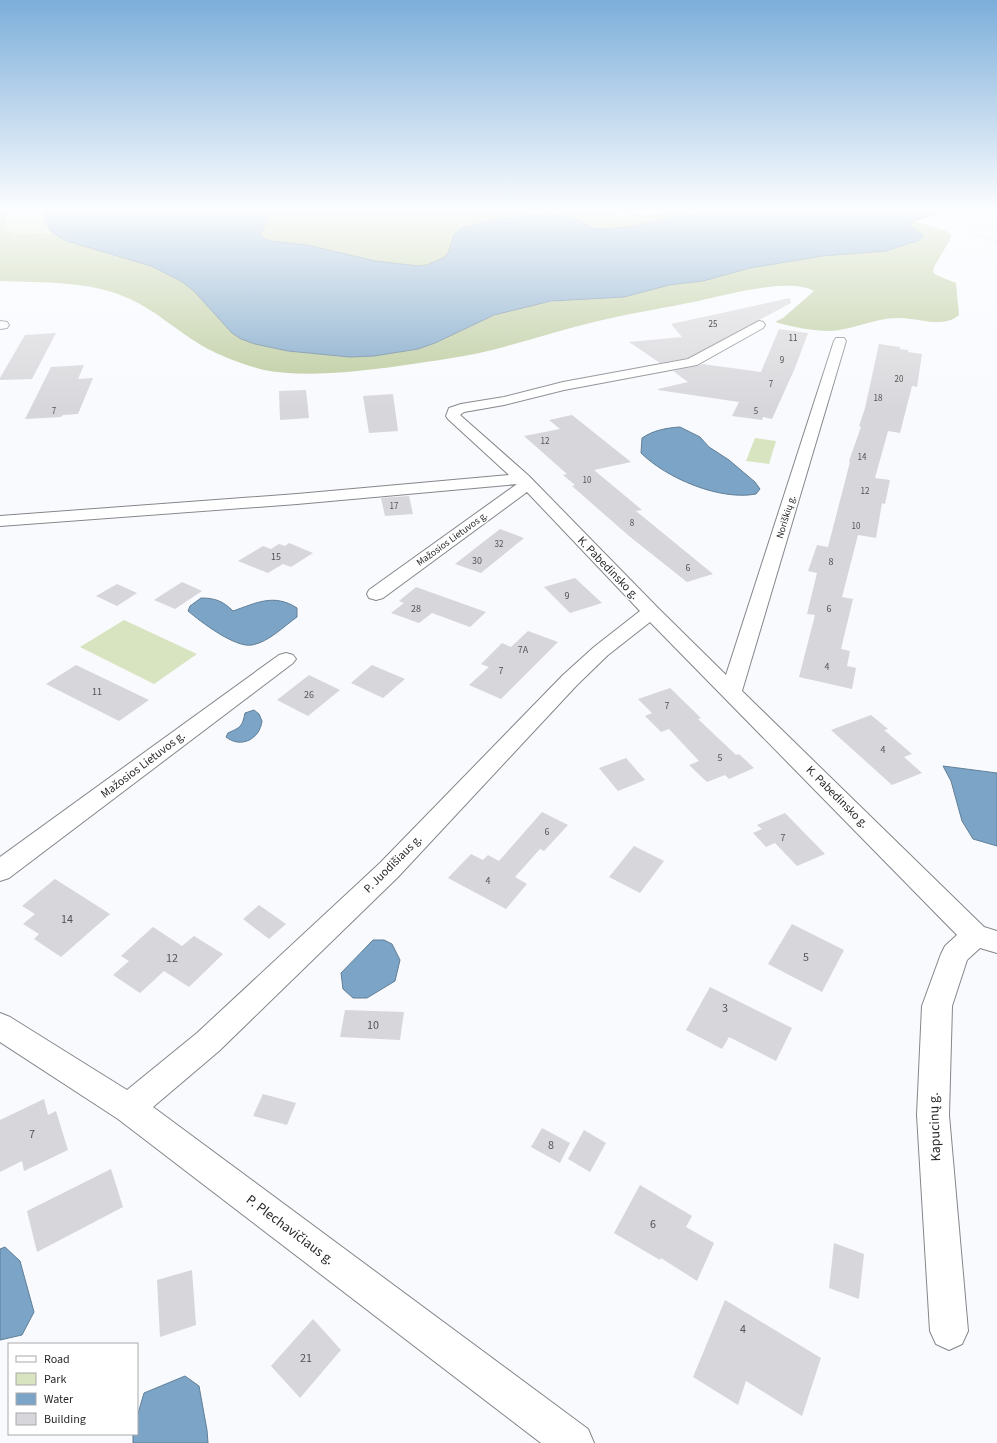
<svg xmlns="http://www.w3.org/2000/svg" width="997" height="1443" font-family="'Source Sans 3',sans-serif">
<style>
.green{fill:#d8e3bf}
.forest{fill:#bbca9a}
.water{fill:#7ba4c6;stroke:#627f97}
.building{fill:#d7d6da}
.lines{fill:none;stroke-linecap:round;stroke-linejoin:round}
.street-casing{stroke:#84878a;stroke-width:2}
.path{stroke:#b9bbbe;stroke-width:1;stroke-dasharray:1 1.5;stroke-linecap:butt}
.street{fill:#fff;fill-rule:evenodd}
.labels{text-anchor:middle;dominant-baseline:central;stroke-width:3;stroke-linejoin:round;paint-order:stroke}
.far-number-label{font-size:9px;fill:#535456}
.far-street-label{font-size:10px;fill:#27282a;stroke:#fff}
.number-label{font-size:10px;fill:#535456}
.street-label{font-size:12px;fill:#27282a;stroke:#fff}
.near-number-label{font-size:12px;fill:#535456}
.near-street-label{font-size:14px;fill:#27282a;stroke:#fff}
</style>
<rect width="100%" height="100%" fill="#f8fafe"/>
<!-- green -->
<g class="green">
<path d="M 0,209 L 45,209 L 44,219 L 52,233 C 37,234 16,239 4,228 L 4,214 L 0,213 Z"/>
<path d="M 459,209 L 540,209 C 516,212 482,221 459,209 Z"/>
<polygon points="577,209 677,209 633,216 613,216"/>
<polygon points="755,438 776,441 769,464 746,461"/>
<polygon points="124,620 197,654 154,684 80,647"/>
</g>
<!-- forest -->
<g class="forest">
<path d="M 268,209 L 459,209 C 468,214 478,214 488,214 C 518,214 546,208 576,209 C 595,210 613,217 633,216 C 655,214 694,202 714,212 C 702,213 690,213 678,216 C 657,220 636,228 615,229 C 595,231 582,220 563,216 C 526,208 487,222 454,235 L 449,251 L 445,257 L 427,265 L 418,266 L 375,261 L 307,245 L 271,241 L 263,238 L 260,235 L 268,218 Z"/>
<path d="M 0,213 L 4,214 L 6,218 L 4,228 C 19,242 42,227 58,236 L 151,266 L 168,274 L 181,281 L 194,291 L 210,306 L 288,351 L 350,357 L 374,356 L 418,349 L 435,343 L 477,322 L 511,309 L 566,299 L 624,297 L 669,285 L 703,281 L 750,268 L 822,256 L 886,251 L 898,248 L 921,234 L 913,228 L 909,223 L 913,221 L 946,231 L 951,235 L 950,240 L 934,267 L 933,272 L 936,275 L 956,283 L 959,315 C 943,329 919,318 900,318 C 875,317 854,330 830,331 C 814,331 791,327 775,322 L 783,318 L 814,291 C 789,277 727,295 698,301 C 665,308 631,313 598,321 C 547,333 498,352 446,359 C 393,367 316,380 264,370 C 247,366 215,354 201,345 C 176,330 156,311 130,299 C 89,280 43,283 0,281 Z"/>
</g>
<!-- water -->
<g class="water">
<path d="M 45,209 L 268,209 L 268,218 L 260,235 L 263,238 L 271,241 L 307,245 L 375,261 L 418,266 L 427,265 L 445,257 L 449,251 L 454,235 L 460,229 L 493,220 L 532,215 L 561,215 L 573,218 L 594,228 L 605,229 L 629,227 L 680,216 L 714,212 L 772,209 L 948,209 L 909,223 C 911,229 920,230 923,237 L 919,240 L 886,251 L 822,256 L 750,268 L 703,281 L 669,285 L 624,297 L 551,301 L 494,315 L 435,343 L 418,349 L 374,356 L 350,357 L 288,351 L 255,344 L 241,339 L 232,333 L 194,291 L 181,281 L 151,266 L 67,241 L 52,233 L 44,219 Z"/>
<path d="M 680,427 L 700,437 L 709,447 L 729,460 L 755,482 L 760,489 L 756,494 C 720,501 666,478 641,453 L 642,438 C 654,430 666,428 680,427 Z"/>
<path d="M 201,598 C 215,598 223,601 233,611 C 256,603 274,593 297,608 L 297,617 C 284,626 269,642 252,645 C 235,648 201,622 188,611 L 190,606 Z"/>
<path d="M 254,710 L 259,714 L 262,721 C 260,739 241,749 226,737 L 228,733 C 241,727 242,727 245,713 Z"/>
<polygon points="943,766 997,773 997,846 973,839 962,821 951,781"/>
<polygon points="373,940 384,940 392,944 400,960 395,981 367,998 353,998 343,989 341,973"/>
<polygon points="5,1247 20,1261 34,1312 22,1335 0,1340 0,1249"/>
<polygon points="185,1376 199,1386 207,1430 208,1443 133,1443 133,1434 137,1434 137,1417 144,1393"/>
</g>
<!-- building -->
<g class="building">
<polygon points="790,298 791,303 688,358 660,363 629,342 682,337 671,324"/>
<polygon points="779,329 808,333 795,368 772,419 763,417 762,420 732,416 739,402 658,390 658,389 688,382 673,371 697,366 702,364 761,372"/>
<polygon points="56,333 32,379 0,380 0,378 25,335"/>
<polygon points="879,344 900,347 900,349 908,350 908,352 922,354 917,387 912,386 900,433 888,431 875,478 890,480 885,504 882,503 876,538 858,535 842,597 853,599 841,649 850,651 847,666 856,668 852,689 799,677 815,615 807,614 817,573 808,571 817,545 828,547 850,462 849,461 861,427 859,426 865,408"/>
<polygon points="84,365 78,379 93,378 78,414 63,415 61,417 25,419 51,367"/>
<polygon points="306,390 309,418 280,420 279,391"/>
<polygon points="393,394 398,431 369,433 363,396"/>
<polygon points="572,415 631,462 594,470 642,510 636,511 713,574 687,582 629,536 572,486 575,485 563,475 567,474 524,436 560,429 549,420"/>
<polygon points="409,496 413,514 385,516 381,498"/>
<polygon points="500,529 524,538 481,573 455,564"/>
<polygon points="289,543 313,553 291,567 283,564 268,573 238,561 263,546 271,549 279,544 285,546"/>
<polygon points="575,578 602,603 570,613 544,587"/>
<polygon points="182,582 202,591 175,609 154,600"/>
<polygon points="117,584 137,593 117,606 96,596"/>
<polygon points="416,587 486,612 470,627 432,613 419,623 391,613 404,603 399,601"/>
<polygon points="528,631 558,642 501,699 469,685 489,667 481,664 502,643 511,647"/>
<polygon points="76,665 149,700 119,721 46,684"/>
<polygon points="372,665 405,679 383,698 351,683"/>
<polygon points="309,675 340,690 308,716 277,700"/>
<polygon points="670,688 701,718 698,719 736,755 739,754 754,768 729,779 725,775 707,782 689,765 699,761 669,729 661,732 645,716 652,713 638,699"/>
<polygon points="871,715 888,729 884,730 912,754 904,757 922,773 892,785 831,730"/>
<polygon points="626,758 645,780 618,791 599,768"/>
<polygon points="542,812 568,825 544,851 540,849 515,877 527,884 506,909 448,878 471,854 483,860 488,855 499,861"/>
<polygon points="785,813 825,854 797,866 775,843 766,847 753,833 762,829 757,825"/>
<polygon points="634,846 664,861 640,893 609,877"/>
<polygon points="55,879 110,914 61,957 34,939 39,934 23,924 35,914 22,906"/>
<polygon points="259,905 286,924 269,939 243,919"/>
<polygon points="792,924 844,950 822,992 768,964"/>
<polygon points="153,927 182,946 194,936 223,954 189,987 164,971 140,993 113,975 129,961 121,956"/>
<polygon points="710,987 792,1028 776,1061 729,1037 722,1049 686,1030"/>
<polygon points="345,1010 404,1012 400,1040 340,1037"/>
<polygon points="263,1094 296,1103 287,1125 253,1116"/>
<polygon points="44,1099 48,1115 56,1111 68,1150 24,1171 22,1161 0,1172 0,1120"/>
<polygon points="542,1128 570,1143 560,1163 531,1147"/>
<polygon points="584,1130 606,1143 590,1172 568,1159"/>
<polygon points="111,1169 123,1207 37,1252 27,1211"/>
<polygon points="640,1185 692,1216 686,1227 714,1243 697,1281 661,1258 660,1260 614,1233"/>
<polygon points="834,1243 864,1254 859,1299 829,1288"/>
<polygon points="192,1270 196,1325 160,1337 157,1280"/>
<polygon points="725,1300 821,1358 802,1416 746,1381 738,1405 693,1377"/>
<polygon points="313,1319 341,1350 300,1398 271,1366"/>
</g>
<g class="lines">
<!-- street casing -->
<g class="street-casing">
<g id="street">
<path d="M 624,209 L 673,209 C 664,217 633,218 624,209 Z"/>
<polygon points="0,321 7,322 9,325 7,328 0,329"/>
<polygon points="759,321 763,322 765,325 763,328 697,365 564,390 504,405 464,412 460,415 529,476 658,608 726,675 834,341 836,338 844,338 846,341 742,691 984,927 997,931 997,953 980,948 967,960 952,1006 949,1115 968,1331 962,1344 949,1350 936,1344 930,1331 917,1115 922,1006 941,954 945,946 957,935 650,622 608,655 577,685 398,877 219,1051 153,1107 588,1429 594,1443 541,1443 118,1119 0,1042 0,1013 10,1017 127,1090 197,1033 380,863 563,675 594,647 640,611 527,492 383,598 376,600 369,598 367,594 369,590 517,484 297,504 0,526 0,516 297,494 509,475 448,419 446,416 449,408 461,404 504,397 563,382 688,359"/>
<polygon points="286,653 293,655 296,659 293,663 9,878 0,881 0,857 279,655"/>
</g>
</g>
<!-- path -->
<g class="path">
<polyline points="966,231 997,242"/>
<polyline points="967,231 991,227 997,224"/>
</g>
<!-- street -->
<use href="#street" class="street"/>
</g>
<!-- sky -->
<linearGradient id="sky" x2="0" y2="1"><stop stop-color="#7caeda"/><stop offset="0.51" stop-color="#fcfdff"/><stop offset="1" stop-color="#fcfdff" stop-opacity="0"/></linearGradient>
<rect width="997" height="411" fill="url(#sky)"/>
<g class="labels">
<!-- far-number labels -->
<g class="far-number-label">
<text x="713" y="324">25</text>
<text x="793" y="338">11</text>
<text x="782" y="360">9</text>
<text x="899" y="379">20</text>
<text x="771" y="384">7</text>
<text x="878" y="398">18</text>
<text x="54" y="411">7</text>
<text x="756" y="411">5</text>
<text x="545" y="441">12</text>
<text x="862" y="457">14</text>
<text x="587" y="480">10</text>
<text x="865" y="491">12</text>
<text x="394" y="506">17</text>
<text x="632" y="523">8</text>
<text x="856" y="526">10</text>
<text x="499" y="544">32</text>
</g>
<!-- far-street labels -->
<g class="far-street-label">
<text transform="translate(786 517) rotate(-73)">Noriškių g.</text>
<text transform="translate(452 539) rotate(-36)">Mažosios Lietuvos g.</text>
</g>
<!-- number labels -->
<g class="number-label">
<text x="276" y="557">15</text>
<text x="477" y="561">30</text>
<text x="831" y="562">8</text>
<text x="688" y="568">6</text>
<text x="567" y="596">9</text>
<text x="416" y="609">28</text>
<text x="829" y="609">6</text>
<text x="523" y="650">7A</text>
<text x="827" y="667">4</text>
<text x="501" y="671">7</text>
<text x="97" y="692">11</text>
<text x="309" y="695">26</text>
<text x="667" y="706">7</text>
<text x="883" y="750">4</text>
<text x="720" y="758">5</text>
<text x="547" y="832">6</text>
<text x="783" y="838">7</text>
<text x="488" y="881">4</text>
</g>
<!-- street labels -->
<g class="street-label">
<text transform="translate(608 568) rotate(46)">K. Pabedinsko g.</text>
<text transform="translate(143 765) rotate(-37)">Mažosios Lietuvos g.</text>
<text transform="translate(837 797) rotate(45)">K. Pabedinsko g.</text>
<text transform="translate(393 864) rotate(-45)">P. Juodišiaus g.</text>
</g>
<!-- near-number labels -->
<g class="near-number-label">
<text x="67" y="919">14</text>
<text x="806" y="957">5</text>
<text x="172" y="958">12</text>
<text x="725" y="1008">3</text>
<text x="373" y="1025">10</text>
<text x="32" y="1134">7</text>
<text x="551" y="1145">8</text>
<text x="653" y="1224">6</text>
<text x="743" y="1329">4</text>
<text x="306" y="1358">21</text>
</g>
<!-- near-street labels -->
<g class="near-street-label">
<text transform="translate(935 1127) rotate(-92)">Kapucinų g.</text>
<text transform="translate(290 1230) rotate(37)">P. Plechavičiaus g.</text>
</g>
</g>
<!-- legend -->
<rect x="8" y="1343" width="130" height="92" fill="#ffffff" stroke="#a9a9aa"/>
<rect x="16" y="1356" width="20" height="6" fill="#ffffff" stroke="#a9a9aa"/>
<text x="44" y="1363" font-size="12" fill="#27282a">Road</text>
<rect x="16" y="1373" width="20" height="12" fill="#d8e3bf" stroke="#a9a9aa"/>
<text x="44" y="1383" font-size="12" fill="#27282a">Park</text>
<rect x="16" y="1393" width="20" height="12" fill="#7ba4c6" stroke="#a9a9aa"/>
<text x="44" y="1403" font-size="12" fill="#27282a">Water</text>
<rect x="16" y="1413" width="20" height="12" fill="#d7d6da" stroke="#a9a9aa"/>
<text x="44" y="1423" font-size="12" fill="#27282a">Building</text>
</svg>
